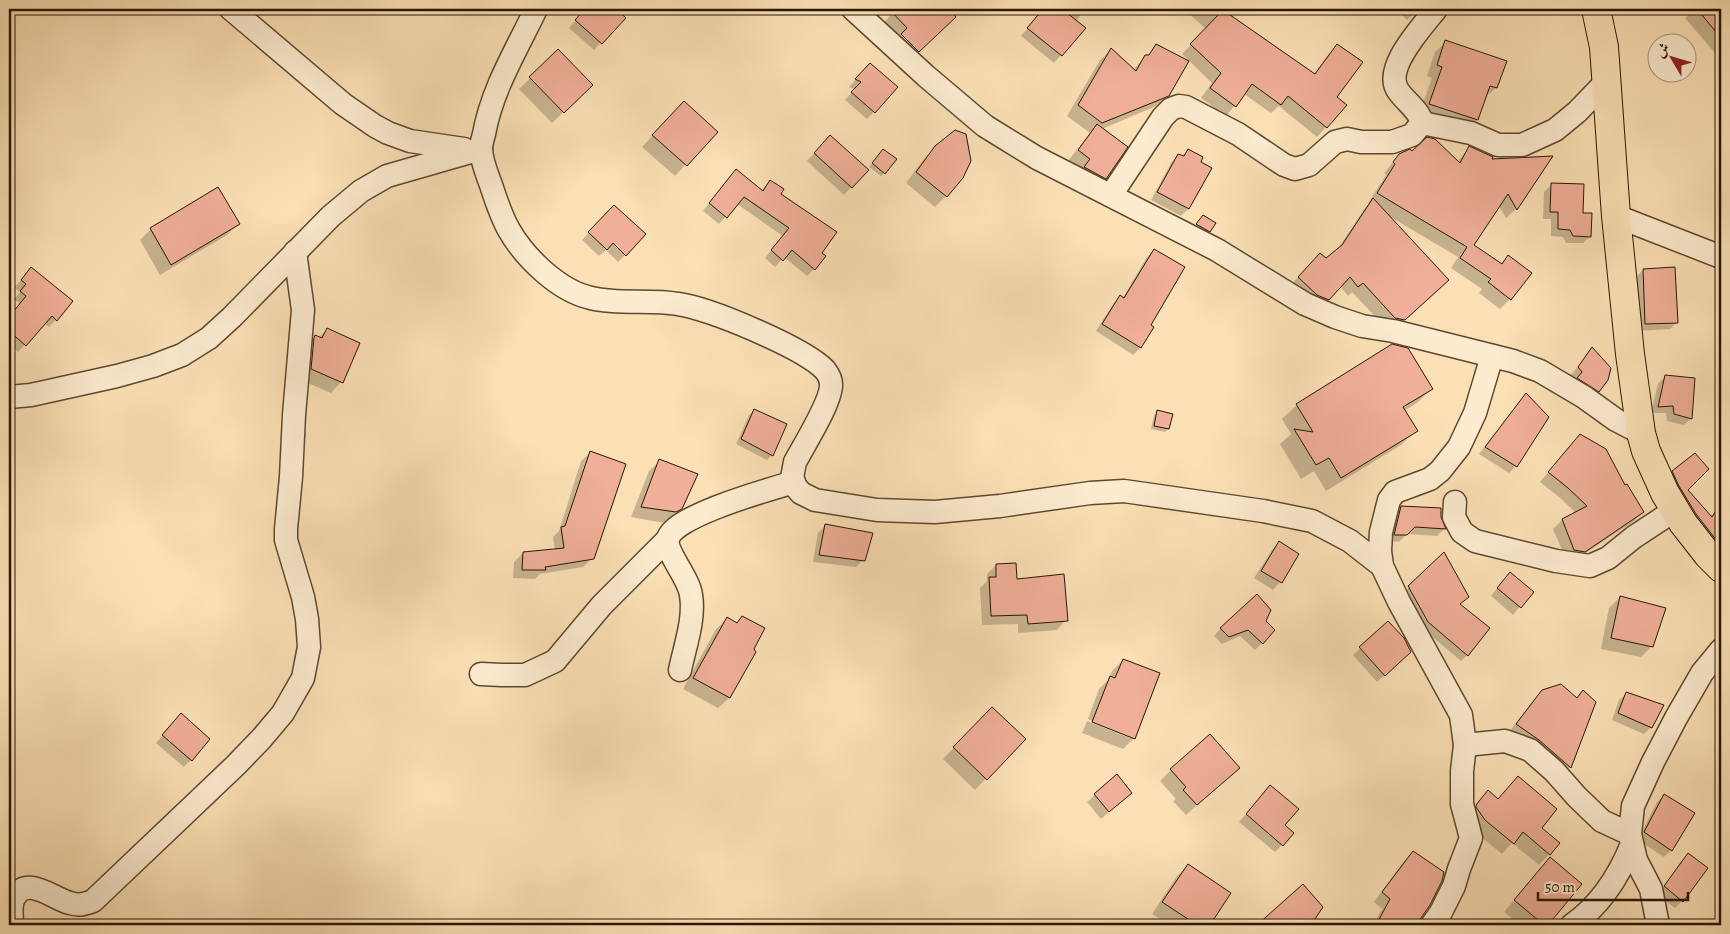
<svg xmlns="http://www.w3.org/2000/svg" width="1730" height="934" font-family="Alegreya,Amiri,serif">
<style>
.shadow{fill:#0003}
.building{fill:#efaf98;stroke:#291602}
.lines{fill:none;stroke-linecap:round;stroke-linejoin:round}
.minor-casing{stroke:#5e482f;stroke-width:25}
.major-casing{stroke:#291602;stroke-width:30}
.minor{stroke:#fcebcf;stroke-width:22}
.major{stroke:#fbe0b5;stroke-width:28}
</style>
<rect width="100%" height="100%" fill="#fbe0b5"/>
<filter id="stains"><feTurbulence type="fractalNoise" baseFrequency=".004" numOctaves="4"/><feColorMatrix values="0 0 0 0 .2 0 0 0 0 .09 0 0 0 0 .02 0 0 0 .5 -.17"/></filter>
<radialGradient id="worn" r=".72"><stop offset=".6" stop-color="#630" stop-opacity="0"/><stop offset="1" stop-color="#630" stop-opacity=".3"/></radialGradient>
<!-- shadow -->
<g class="shadow">
<polygon points="586,9 615,9 624,18 594,50 569,28"/>
<polygon points="897,9 947,9 955,17 908,62 882,24"/>
<polygon points="1044,9 1050,10 1060,9 1064,12 1067,9 1086,9 1076,21 1084,28 1054,63 1021,36"/>
<polygon points="1184,9 1224,9 1222,11 1313,75 1328,55 1338,45 1335,97 1346,105 1317,137 1279,106 1271,113 1244,94 1226,116 1201,98 1212,83 1182,54 1206,29"/>
<polygon points="1396,9 1418,9 1407,20"/>
<polygon points="1695,9 1721,9 1721,60 1685,18"/>
<polygon points="1446,42 1496,88 1484,98 1477,120 1466,131 1419,114 1432,78 1427,76 1435,52"/>
<polygon points="1156,46 1168,95 1156,106 1102,129 1105,178 1094,189 1080,170 1068,161 1090,133 1067,116 1100,60 1111,50 1133,70"/>
<polygon points="558,51 591,85 552,123 519,89"/>
<polygon points="863,71 896,87 867,119 845,100 855,89 849,87"/>
<polygon points="673,113 716,132 675,176 642,147"/>
<polygon points="823,144 867,170 844,195 807,161"/>
<polygon points="936,147 946,196 935,207 906,183 924,159"/>
<polygon points="1469,148 1490,160 1550,157 1516,209 1506,218 1499,206 1472,245 1501,264 1508,257 1510,299 1500,309 1479,293 1482,289 1451,268 1458,257 1389,216 1438,290 1394,330 1385,327 1352,292 1348,296 1340,286 1318,309 1289,287 1310,264 1326,260 1336,252 1364,209 1369,204 1368,203 1386,175 1384,173 1399,155 1457,162"/>
<polygon points="1188,150 1199,162 1210,168 1188,209 1181,216 1151,200 1171,163 1178,155 1182,156"/>
<polygon points="880,154 884,173 881,176 869,167"/>
<polygon points="729,178 761,191 770,181 820,253 814,269 807,276 784,257 775,267 765,258 783,236 737,204 719,224 703,211"/>
<polygon points="1551,185 1582,214 1590,236 1583,243 1566,243 1563,237 1551,236 1551,219 1543,219 1544,192"/>
<polygon points="218,189 238,224 227,235 160,275 140,240 151,229"/>
<polygon points="607,213 625,255 618,262 606,250 599,256 582,240"/>
<polygon points="1200,220 1209,231 1206,234 1194,228"/>
<polygon points="1154,250 1149,326 1153,328 1140,348 1133,355 1096,331 1113,304 1120,297 1122,299 1147,257"/>
<polygon points="31,269 56,320 49,327 44,323 18,352 9,344 9,317 20,304 14,299 20,292 14,288"/>
<polygon points="1643,270 1677,322 1670,329 1638,331 1636,277"/>
<polygon points="327,330 341,382 331,393 301,380 305,348 315,337 318,338"/>
<polygon points="1592,349 1598,391 1591,398 1571,375"/>
<polygon points="1721,354 1721,366 1714,361"/>
<polygon points="1665,376 1691,418 1684,425 1667,421 1666,413 1651,413 1658,384"/>
<polygon points="1431,389 1417,403 1404,411 1416,430 1401,445 1326,491 1314,471 1301,479 1280,444 1291,434 1282,419 1297,405"/>
<polygon points="1519,402 1516,466 1509,473 1479,454"/>
<polygon points="754,410 772,455 767,460 736,444 749,415"/>
<polygon points="1158,412 1168,429 1165,432 1151,429 1154,415"/>
<polygon points="1580,435 1625,487 1643,512 1634,521 1575,560 1566,559 1553,529 1562,520 1576,513 1559,497 1540,482"/>
<polygon points="590,453 592,558 583,567 540,574 535,579 513,578 514,562 523,553 555,550 553,537 559,531 581,461"/>
<polygon points="660,461 681,508 664,523 631,517 649,471"/>
<polygon points="1673,472 1686,490 1710,517 1721,506 1721,565 1663,481"/>
<polygon points="1402,507 1444,529 1437,536 1407,534 1399,542 1388,541 1394,515"/>
<polygon points="825,526 863,560 856,567 813,562 818,533"/>
<polygon points="1279,543 1297,554 1280,582 1273,590 1254,578 1272,550"/>
<polygon points="1444,554 1467,597 1459,605 1467,655 1461,661 1422,628 1402,594"/>
<polygon points="996,565 1015,580 1066,620 1057,630 1018,633 1018,624 982,625 980,588 987,581 987,574"/>
<polygon points="1503,581 1532,592 1513,615 1491,596"/>
<polygon points="1620,597 1652,646 1641,657 1601,649 1609,608"/>
<polygon points="742,617 729,698 718,708 683,689 716,629 727,619 736,623"/>
<polygon points="1265,622 1262,643 1255,650 1240,636 1222,644 1214,636 1221,628"/>
<polygon points="1388,623 1403,659 1377,682 1353,655"/>
<polygon points="1123,660 1134,738 1123,749 1082,733 1087,721 1130,738 1130,736 1088,719 1099,689 1109,679 1112,671"/>
<polygon points="1542,691 1576,699 1583,692 1594,702 1570,767 1559,778 1506,736 1531,703"/>
<polygon points="1627,693 1651,727 1644,734 1612,720 1619,700"/>
<polygon points="1721,703 1721,713 1716,708"/>
<polygon points="992,708 1024,739 975,790 943,759"/>
<polygon points="174,722 191,760 184,767 156,743"/>
<polygon points="1171,770 1227,779 1186,815 1173,801 1176,799 1160,781"/>
<polygon points="1116,776 1130,793 1101,819 1087,802"/>
<polygon points="1518,777 1540,828 1549,854 1539,865 1512,843 1502,854 1474,831 1466,817 1488,792 1497,800"/>
<polygon points="1263,794 1283,825 1282,845 1275,852 1239,822"/>
<polygon points="1664,795 1671,850 1664,857 1638,840 1657,802"/>
<polygon points="1413,853 1420,917 1418,925 1373,925 1382,909 1374,902 1403,862"/>
<polygon points="1688,855 1682,901 1675,908 1658,895 1681,862"/>
<polygon points="1550,858 1581,884 1546,925 1520,925 1504,912"/>
<polygon points="1188,866 1230,893 1208,925 1170,925 1152,914 1177,876"/>
<polygon points="1303,886 1322,907 1309,925 1259,925"/>
</g>
<!-- building -->
<g class="building">
<polygon points="585,9 616,9 626,18 602,44 575,20"/>
<polygon points="889,9 949,9 956,17 919,52 901,34 907,28"/>
<polygon points="1043,9 1062,9 1086,28 1062,56 1027,28"/>
<polygon points="1697,9 1721,9 1721,38"/>
<polygon points="1223,10 1315,74 1337,44 1363,62 1337,97 1347,105 1327,128 1288,96 1281,105 1252,84 1236,107 1210,88 1221,73 1190,44"/>
<polygon points="1445,40 1507,61 1497,88 1490,86 1478,120 1429,104 1442,67 1437,65"/>
<polygon points="1156,44 1189,61 1169,96 1102,123 1078,105 1111,48 1136,71 1145,55 1149,55"/>
<polygon points="558,49 593,85 564,113 529,77"/>
<polygon points="870,63 898,87 875,113 851,92 861,82 855,79"/>
<polygon points="684,101 718,132 687,166 652,135"/>
<polygon points="1097,124 1128,147 1106,179 1084,167 1090,159 1078,150"/>
<polygon points="955,130 966,134 971,161 963,178 947,197 916,172 935,146"/>
<polygon points="830,135 869,170 852,188 814,153"/>
<polygon points="1427,137 1435,139 1460,163 1469,146 1493,157 1492,159 1553,156 1517,210 1508,194 1474,245 1502,264 1508,255 1532,273 1511,300 1488,282 1491,279 1460,258 1467,247 1377,193 1395,164 1393,162 1399,154 1410,149 1412,151"/>
<polygon points="883,149 897,159 885,174 872,163"/>
<polygon points="1188,149 1203,157 1201,162 1212,168 1189,209 1157,192 1178,154 1184,156"/>
<polygon points="736,169 763,191 770,180 784,189 781,194 837,232 822,253 826,256 815,270 792,250 783,261 771,250 789,228 744,197 727,218 709,203"/>
<polygon points="1551,183 1584,184 1583,213 1592,213 1591,237 1573,236 1570,230 1558,229 1558,212 1550,212"/>
<polygon points="218,187 240,224 171,265 150,228"/>
<polygon points="1373,198 1449,280 1405,320 1395,318 1363,283 1358,287 1350,277 1329,300 1317,295 1298,277 1320,253 1326,258 1342,245"/>
<polygon points="614,205 646,234 626,256 613,243 607,250 588,232"/>
<polygon points="1203,215 1216,223 1210,232 1196,224"/>
<polygon points="1154,249 1185,267 1151,325 1154,327 1141,348 1102,324 1120,295 1124,298"/>
<polygon points="31,267 73,301 57,321 52,316 26,346 9,331 9,317 26,296 20,291 26,284 21,280"/>
<polygon points="1675,267 1678,323 1645,324 1643,269"/>
<polygon points="327,328 360,343 343,383 311,369 314,338 315,335 322,338"/>
<polygon points="1392,344 1408,348 1433,389 1403,407 1418,431 1341,478 1329,458 1316,465 1294,429 1313,432 1296,404"/>
<polygon points="1592,347 1611,368 1608,380 1599,392 1577,378 1582,372 1578,367"/>
<polygon points="1665,375 1695,378 1692,419 1674,414 1673,406 1658,407"/>
<polygon points="1526,393 1549,417 1517,467 1485,447"/>
<polygon points="754,409 787,424 773,456 741,439"/>
<polygon points="1157,410 1173,414 1169,429 1154,426"/>
<polygon points="1580,434 1606,449 1625,485 1627,484 1644,512 1585,552 1574,550 1562,519 1587,506 1568,488 1548,472"/>
<polygon points="590,451 626,464 594,559 545,567 546,570 522,570 523,552 564,548 561,527 565,526"/>
<polygon points="1695,453 1709,469 1688,490 1712,517 1721,503 1721,546 1696,514 1679,486 1672,471"/>
<polygon points="659,459 698,474 682,509 676,512 641,507"/>
<polygon points="1401,506 1441,508 1441,517 1446,529 1415,527 1407,535 1394,535"/>
<polygon points="825,524 873,533 865,561 819,555"/>
<polygon points="1279,541 1299,554 1282,583 1261,571"/>
<polygon points="1444,552 1469,597 1460,604 1490,628 1468,656 1428,622 1408,586"/>
<polygon points="1016,563 1017,579 1064,574 1068,621 1028,624 1027,615 991,616 989,577 996,577 996,564"/>
<polygon points="1510,572 1534,592 1521,608 1497,588"/>
<polygon points="1257,594 1271,610 1266,621 1275,630 1263,644 1248,630 1229,637 1220,628"/>
<polygon points="1620,596 1666,608 1653,647 1611,638"/>
<polygon points="742,616 765,628 754,649 756,652 730,698 693,678 727,617 737,623"/>
<polygon points="1388,621 1404,638 1411,652 1385,676 1359,647"/>
<polygon points="1123,659 1160,673 1135,739 1092,722 1110,676 1115,678"/>
<polygon points="1561,684 1577,698 1583,690 1596,702 1571,768 1539,740 1516,724 1542,690"/>
<polygon points="1626,692 1664,705 1652,728 1618,713"/>
<polygon points="992,707 1026,739 987,780 953,747"/>
<polygon points="181,713 210,739 192,761 162,735"/>
<polygon points="1210,734 1240,768 1197,805 1183,790 1186,787 1170,769"/>
<polygon points="1117,774 1132,793 1109,812 1094,794"/>
<polygon points="1518,776 1557,809 1542,828 1560,843 1550,855 1523,832 1514,844 1485,820 1476,807 1476,805 1488,790 1498,799"/>
<polygon points="1270,785 1299,809 1285,825 1294,833 1283,846 1246,814"/>
<polygon points="1664,794 1695,813 1672,851 1644,832"/>
<polygon points="1413,851 1444,872 1442,881 1430,905 1421,918 1419,925 1376,925 1390,899 1382,892"/>
<polygon points="1688,853 1708,868 1683,902 1664,886"/>
<polygon points="1550,857 1582,884 1548,925 1544,925 1514,900"/>
<polygon points="1188,864 1231,893 1210,925 1197,925 1162,902"/>
<polygon points="1303,884 1323,907 1311,925 1257,925"/>
</g>
<g class="lines">
<!-- minor casing -->
<g class="minor-casing">
<g id="minor">
<polyline points="231,9 343,104 375,126 388,133 410,141 464,149"/>
<path d="M 536,9 C 517,49 492,89 484,134 C 483,138 481,144 481,148 C 481,160 487,174 491,185 C 496,200 501,216 509,230 C 525,258 559,291 591,298 C 619,305 650,299 678,304 C 709,308 804,348 825,370 C 828,374 831,379 831,384 C 832,401 804,445 795,462 L 792,478 L 795,486 L 801,493 L 815,500 L 877,510 L 935,512 L 1000,506 L 1090,493 L 1124,491 L 1263,511 L 1312,521 L 1350,541 L 1382,566"/>
<polyline points="853,9 926,76 985,126 1037,158 1217,250 1305,304 1335,317 1362,326 1393,331 1513,361 1540,371 1584,397 1616,420 1641,433"/>
<polyline points="1422,123 1471,133 1498,145 1522,145 1555,130 1577,112 1607,81"/>
<path d="M 1111,195 L 1163,117 L 1171,109 L 1179,106 L 1186,107 L 1238,134 L 1284,165 L 1295,169 L 1309,165 L 1335,142 L 1347,139 L 1361,142 L 1392,142 L 1412,135 L 1422,123 C 1419,110 1407,103 1399,92 C 1381,70 1422,27 1436,9"/>
<polyline points="1616,216 1721,257"/>
<polyline points="9,397 31,395 117,376 153,366 182,355 209,338 232,317 331,216 361,191 387,176 481,149"/>
<polyline points="1455,502 1454,517 1462,532 1475,541 1556,561 1590,566 1608,558 1634,537 1675,510"/>
<path d="M 680,670 C 685,646 695,619 691,595 C 689,578 665,552 668,539 C 672,516 771,489 794,482"/>
<polyline points="481,674 502,675 525,675 555,661 602,605 668,539"/>
<polyline points="1465,745 1505,741 1530,750 1554,771 1577,797 1602,821 1630,834"/>
<path d="M 12,925 C 12,917 10,905 14,898 C 27,874 53,899 70,903 C 79,906 85,904 93,901 L 236,765 L 262,738 L 283,713 L 303,678 L 309,647 L 307,619 L 303,597 L 286,540 L 286,529 L 291,477 L 294,415 L 303,310 L 295,252"/>
<polyline points="1432,925 1441,912 1454,886 1459,869 1471,838 1462,804 1462,771 1465,745 1461,715 1399,602 1382,566 1380,551 1381,532 1389,500 1395,492 1430,479 1440,471 1459,447 1475,413 1492,356"/>
<path d="M 1572,925 C 1601,905 1619,876 1632,844"/>
<polyline points="1658,925 1651,889 1636,860 1630,834 1633,806 1653,762 1676,718 1702,673 1721,650"/>
</g>
</g>
<!-- major casing -->
<g class="major-casing">
<polyline id="major" points="1596,9 1604,47 1616,216 1630,354 1641,433 1646,451 1665,493 1683,523 1708,555 1721,568"/>
</g>
<!-- minor -->
<use href="#minor" class="minor"/>
<!-- major -->
<use href="#major" class="major"/>
</g>
<!-- margin -->
<rect width="1730" height="934" fill="none" stroke="#fbe0b5" stroke-width="30"/>
<rect x="10" y="10" width="1710" height="914" fill="none" stroke="#291602" stroke-width="2.5"/>
<rect x="15" y="15" width="1700" height="904" fill="none" stroke="#291602"/>
<!-- north arrow -->
<g transform="translate(1672 58) rotate(308)"><circle r="24" fill="#fcebcf" stroke="#a8967d"/>
<path d="M0-4L9 19L0 12L-9 19Z" fill="#8f2418"/>
<text y="-8" font-size="14" font-weight="bold" text-anchor="middle" fill="#291602">ش</text>
</g>
<!-- scale -->
<path d="M1538 892v8h150v-8" fill="none" stroke="#291602" stroke-width="2.5"/>
<text x="1545" y="892" font-size="15" fill="#291602" stroke="#fcebcf" stroke-width="4" paint-order="stroke">50 m</text>
<rect width="100%" height="100%" filter="url(#stains)"/>
<rect width="100%" height="100%" fill="url(#worn)"/>
</svg>
